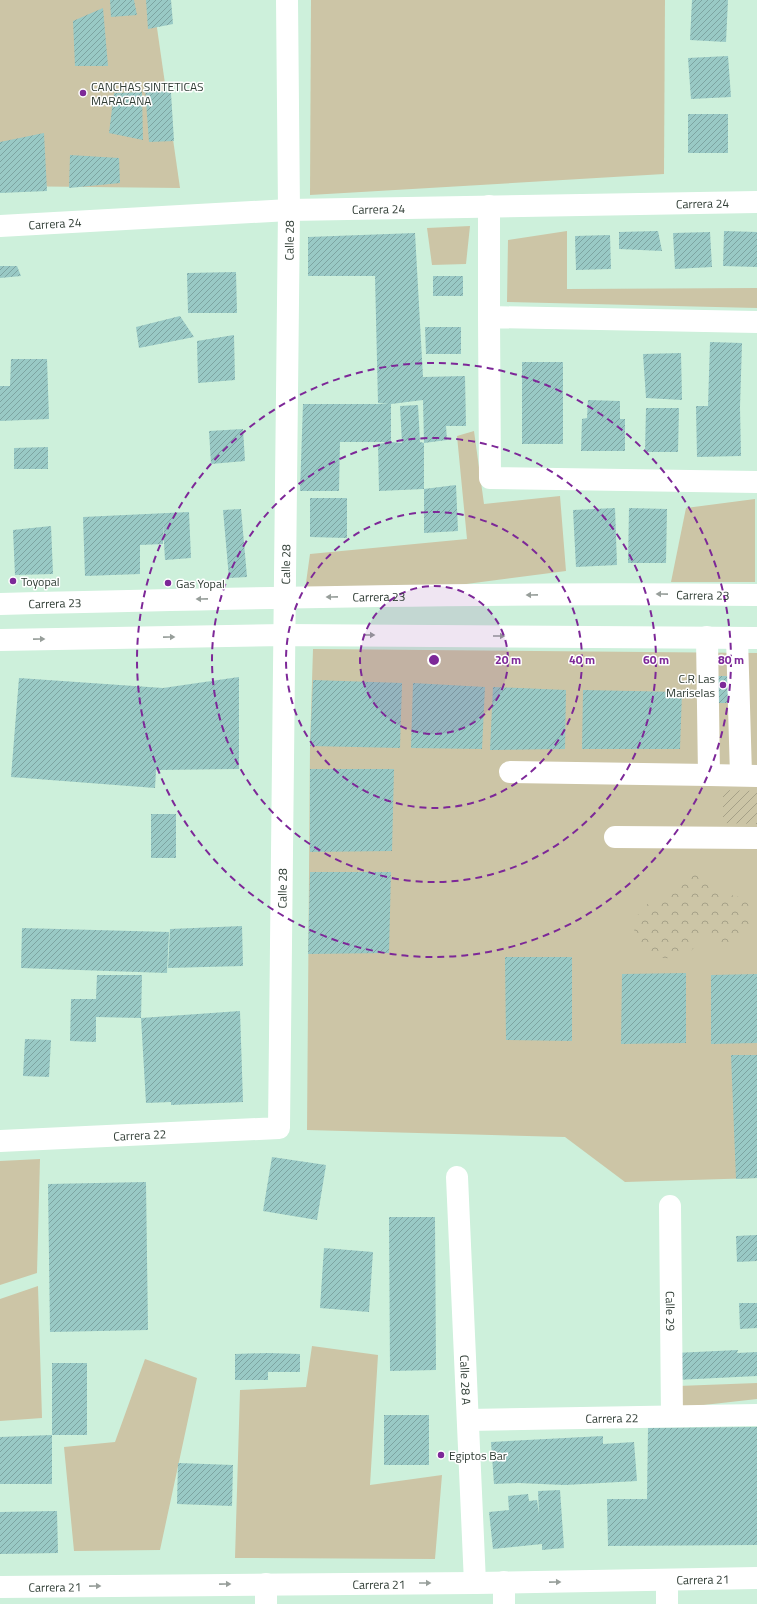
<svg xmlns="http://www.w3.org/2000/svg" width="757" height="1604" font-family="'Titillium Web',sans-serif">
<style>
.grass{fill:#ccc5a6}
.forest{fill:url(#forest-crowns)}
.garden{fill:url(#garden-furrows)}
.building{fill:url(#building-hatch)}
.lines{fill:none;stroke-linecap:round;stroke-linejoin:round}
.minor{stroke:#fff;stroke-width:22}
.oneway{fill:#979e9a}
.ring{fill:none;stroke:#7d2898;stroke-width:2;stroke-dasharray:7 5}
.poi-dot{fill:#7d2898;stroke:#fff;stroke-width:1.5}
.labels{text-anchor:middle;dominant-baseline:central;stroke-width:3;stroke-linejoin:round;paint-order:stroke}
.poi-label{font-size:12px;fill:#2f3c34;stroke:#fff;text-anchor:start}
.street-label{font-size:12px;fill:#2f3c34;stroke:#fff}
.centre{fill:#7d2898;stroke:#fff;stroke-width:2}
.ring-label{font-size:12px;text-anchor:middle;font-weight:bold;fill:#7d2898;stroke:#fff;stroke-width:3;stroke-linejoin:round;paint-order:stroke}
</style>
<defs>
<pattern id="forest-crowns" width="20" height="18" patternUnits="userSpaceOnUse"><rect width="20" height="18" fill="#ccc5a6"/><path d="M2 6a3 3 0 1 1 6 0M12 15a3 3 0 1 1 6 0" fill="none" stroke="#a6a188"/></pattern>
<pattern id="garden-furrows" width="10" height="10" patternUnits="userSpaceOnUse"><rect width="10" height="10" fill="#ccc5a6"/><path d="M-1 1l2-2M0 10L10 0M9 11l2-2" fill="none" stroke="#a6a188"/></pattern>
<pattern id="building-hatch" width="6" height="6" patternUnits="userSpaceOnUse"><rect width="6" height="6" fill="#99c9c5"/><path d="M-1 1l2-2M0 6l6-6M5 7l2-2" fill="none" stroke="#7da4a1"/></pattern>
</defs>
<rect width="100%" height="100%" fill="#cdf0db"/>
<!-- grass -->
<g class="grass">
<polygon points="0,0 153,0 180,188 0,186"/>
<polygon points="311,0 665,0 664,174 310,195"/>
<polygon points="470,226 466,264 432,265 427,228"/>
<polygon points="567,231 567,289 757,288 757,308 507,302 508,240"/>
<polygon points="474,431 484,504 560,496 566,571 451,586 305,590 310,554 467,539 457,436"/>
<polygon points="755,499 755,582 671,582 686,508"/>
<polygon points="313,649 757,653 757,1178 625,1182 565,1137 307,1130 310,746"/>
<polygon points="40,1159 37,1273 0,1285 0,1161"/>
<polygon points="38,1286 42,1418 0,1421 0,1299"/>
<polygon points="312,1346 378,1355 370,1485 442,1475 435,1559 235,1558 240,1390 306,1387"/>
<polygon points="145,1359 197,1378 160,1550 74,1551 64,1447 115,1442"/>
<polygon points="757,1383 757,1399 677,1408 678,1386"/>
</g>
<!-- forest -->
<path class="forest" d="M 692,873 C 707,875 718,881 723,896 C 729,894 733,895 739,897 C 754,902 754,924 746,936 C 744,938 740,940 738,942 L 721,942 L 707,928 C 702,935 693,953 684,956 C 670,961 644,958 637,943 C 636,940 636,936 635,934 C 633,926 634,920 639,913 C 646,901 663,897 676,893 L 681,882 Z"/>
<!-- garden -->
<polygon class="garden" points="723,790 757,791 757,824 723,823"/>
<!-- building -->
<g class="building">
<polygon points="110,0 134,0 137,15 111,17"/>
<polygon points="146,0 171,0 173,24 148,29"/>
<polygon points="692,0 728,0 726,42 690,40"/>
<polygon points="103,8 108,66 75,66 73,21"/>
<polygon points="728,56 731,97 691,99 688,58"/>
<polygon points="145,88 171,93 174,141 149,142"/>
<polygon points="142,92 143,140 109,133 114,93"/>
<rect x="688" y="114" width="40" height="39"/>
<polygon points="44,133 47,191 0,193 0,142"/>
<polygon points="70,155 119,158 120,183 69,188"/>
<polygon points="658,231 662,251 619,249 619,232"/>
<polygon points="724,231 757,232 757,267 723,266"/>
<polygon points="710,232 712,267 675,269 673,233"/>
<polygon points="415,233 423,377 465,376 466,426 446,426 447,440 424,443 423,400 391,404 391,442 340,442 339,491 300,491 303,404 389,404 378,403 375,276 308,276 308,237"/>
<polygon points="610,235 611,269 576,270 575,236"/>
<polygon points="0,266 17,266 21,276 0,278"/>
<polygon points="236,272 237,313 188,313 187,273"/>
<rect x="433" y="276" width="30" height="20"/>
<polygon points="180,316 194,337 139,348 136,327"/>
<polygon points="425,327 461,327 461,354 426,354"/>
<polygon points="234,335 235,380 198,383 197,341"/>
<polygon points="710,342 742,343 740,407 741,456 697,457 696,406 708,406"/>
<polygon points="681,353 682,400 646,398 643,354"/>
<polygon points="11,359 47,359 49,419 0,421 0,386 10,386"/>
<rect x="522" y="362" width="41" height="82"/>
<polygon points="588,400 620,401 620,419 625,419 625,451 581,451 582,419 587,418"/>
<polygon points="418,405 420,442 424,443 424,489 379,491 378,444 391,442 402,443 400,406"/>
<polygon points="646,408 679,408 678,452 645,452"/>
<polygon points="243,429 245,461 211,464 209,431"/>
<polygon points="48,447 48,469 14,469 14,448"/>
<polygon points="456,485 458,531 424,533 424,489"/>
<polygon points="310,498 347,498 347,538 310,537"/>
<polygon points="615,508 617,565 576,567 573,510"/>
<polygon points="629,508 667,509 666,563 628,563"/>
<polygon points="241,509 247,577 229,578 223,510"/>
<polygon points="189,512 191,558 165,560 163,524 163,544 140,545 140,574 85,576 83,517"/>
<polygon points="51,526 53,574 15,575 13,530"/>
<rect x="716" y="676" width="13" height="27"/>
<polygon points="239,677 239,769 156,770 155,788 11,777 19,678 163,688"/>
<polygon points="313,680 402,683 400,748 310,746"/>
<polygon points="413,683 485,687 482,749 411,748"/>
<polygon points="493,687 566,690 565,749 490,750"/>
<polygon points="583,690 682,692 680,749 582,749"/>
<polygon points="310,769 394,769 392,851 310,852"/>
<rect x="151" y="814" width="25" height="44"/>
<polygon points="310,872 391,872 389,953 308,954"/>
<polygon points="242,926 243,966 168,968 170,929"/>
<polygon points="22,928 169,932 167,973 21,968"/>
<polygon points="505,957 572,957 572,1041 506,1040"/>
<polygon points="686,973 686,1043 621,1044 622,974"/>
<polygon points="757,974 757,1043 711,1044 711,975"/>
<polygon points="97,975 142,975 141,1018 96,1017 96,1042 70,1041 71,999 96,999"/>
<polygon points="240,1011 243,1102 171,1105 171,1102 146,1103 141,1018"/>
<polygon points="25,1039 51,1040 49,1077 23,1076"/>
<polygon points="731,1055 757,1055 757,1178 736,1179"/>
<polygon points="272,1157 326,1165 317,1220 263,1211"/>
<polygon points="146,1182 148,1330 50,1332 48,1184"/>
<polygon points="389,1217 435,1217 436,1370 390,1371"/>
<polygon points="757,1235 757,1261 737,1262 736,1236"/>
<polygon points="324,1248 373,1252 369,1312 320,1308"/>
<polygon points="739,1303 757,1303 757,1328 740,1329"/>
<polygon points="738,1350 737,1353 757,1352 757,1376 676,1380 675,1353"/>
<polygon points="268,1353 300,1354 300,1372 268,1372 268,1380 235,1380 235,1354"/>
<polygon points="52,1363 87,1363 87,1435 52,1435 52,1484 0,1484 0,1437 52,1435"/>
<rect x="384" y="1415" width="45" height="50"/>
<polygon points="757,1427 757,1545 608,1546 607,1499 647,1499 648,1428"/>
<polygon points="603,1436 603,1444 634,1442 637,1481 565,1485 518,1483 494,1484 491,1442"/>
<polygon points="178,1463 233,1465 232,1506 177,1504"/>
<polygon points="560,1490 564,1548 542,1550 542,1544 493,1549 489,1512 509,1510 508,1496 528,1494 529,1501 537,1500 539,1514 538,1491"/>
<polygon points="57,1511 58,1553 0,1554 0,1512"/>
</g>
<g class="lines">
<!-- minor -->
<g class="minor">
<polyline points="489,206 489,317"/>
<path id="s1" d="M 0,226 L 289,210 L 757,202"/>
<polyline points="757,322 489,317 490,478 757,482"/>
<path id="s2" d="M 0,604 C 252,598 505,592 757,595"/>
<polyline points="707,637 709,775 757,776"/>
<polyline points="737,638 741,775"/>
<polyline points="0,640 284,635 757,638"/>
<polyline points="510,772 709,775"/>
<polyline points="615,837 757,838"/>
<path id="s3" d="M 0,1141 L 279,1128 L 289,210 L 287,0"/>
<path id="s4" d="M 457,1177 L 475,1583"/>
<path id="s5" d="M 670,1206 L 672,1416"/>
<path id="s6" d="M 468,1420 L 757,1415"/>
<polyline points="667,1580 667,1604"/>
<polyline points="504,1582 504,1604"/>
<path id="s7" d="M 0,1587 L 475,1583 L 757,1578"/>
<polyline points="266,1604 266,1584"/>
</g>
</g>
<!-- one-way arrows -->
<defs><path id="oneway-solid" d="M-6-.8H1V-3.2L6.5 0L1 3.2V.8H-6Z"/></defs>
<g class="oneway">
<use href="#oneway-solid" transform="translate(662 594) rotate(-179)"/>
<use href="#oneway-solid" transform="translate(532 595) rotate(179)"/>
<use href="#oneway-solid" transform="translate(332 597) rotate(179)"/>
<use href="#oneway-solid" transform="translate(202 599) rotate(179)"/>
<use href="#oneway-solid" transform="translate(369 635)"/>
<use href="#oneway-solid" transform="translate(499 636)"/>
<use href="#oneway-solid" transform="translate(169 637) rotate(-1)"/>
<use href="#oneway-solid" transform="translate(39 639) rotate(-1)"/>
<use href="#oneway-solid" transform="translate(555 1582) rotate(-1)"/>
<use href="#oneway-solid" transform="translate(425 1583)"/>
<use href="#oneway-solid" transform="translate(225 1584) rotate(-1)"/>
<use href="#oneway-solid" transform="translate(95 1586) rotate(-1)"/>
</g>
<!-- distance rings -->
<circle cx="434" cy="660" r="74" fill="#7d2898" fill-opacity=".12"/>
<g class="ring">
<circle cx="434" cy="660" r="74"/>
<circle cx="434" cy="660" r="148"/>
<circle cx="434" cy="660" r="222"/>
<circle cx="434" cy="660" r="297"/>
</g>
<!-- markers -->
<g class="poi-dot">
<circle cx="83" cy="93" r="4"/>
<circle cx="13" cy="581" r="4"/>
<circle cx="168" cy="583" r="4"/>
<circle cx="723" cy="685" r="4"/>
<circle cx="441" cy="1455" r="4"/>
</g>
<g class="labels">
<!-- poi labels -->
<g class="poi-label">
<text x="91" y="86">CANCHAS SINTETICAS<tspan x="91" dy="14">MARACANA</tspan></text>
<text x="21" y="581">Toyopal</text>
<text x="176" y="583">Gas Yopal</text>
<text x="715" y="678" text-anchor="end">C.R Las<tspan x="715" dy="14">Mariselas</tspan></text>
<text x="449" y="1455">Egiptos Bar</text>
</g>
<!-- street labels -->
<g class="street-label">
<text stroke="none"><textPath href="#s1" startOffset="703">Carrera 24</textPath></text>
<text stroke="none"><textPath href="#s1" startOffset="379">Carrera 24</textPath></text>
<text stroke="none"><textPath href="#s1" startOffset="55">Carrera 24</textPath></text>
<text stroke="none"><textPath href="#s3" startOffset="1167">Calle 28</textPath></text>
<text stroke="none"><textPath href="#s3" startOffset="843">Calle 28</textPath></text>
<text stroke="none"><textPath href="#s2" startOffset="703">Carrera 23</textPath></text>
<text stroke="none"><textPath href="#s2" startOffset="379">Carrera 23</textPath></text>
<text stroke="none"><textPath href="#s2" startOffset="55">Carrera 23</textPath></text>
<text stroke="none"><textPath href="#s3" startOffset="519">Calle 28</textPath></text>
<text stroke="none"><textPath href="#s3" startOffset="140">Carrera 22</textPath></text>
<text stroke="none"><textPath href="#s5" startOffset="105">Calle 29</textPath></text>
<text stroke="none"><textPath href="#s4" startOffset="203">Calle 28 A</textPath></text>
<text stroke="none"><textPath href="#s6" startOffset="144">Carrera 22</textPath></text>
<text stroke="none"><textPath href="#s7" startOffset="703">Carrera 21</textPath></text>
<text stroke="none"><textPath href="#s7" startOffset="379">Carrera 21</textPath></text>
<text stroke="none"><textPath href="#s7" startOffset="55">Carrera 21</textPath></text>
</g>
</g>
<circle cx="434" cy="660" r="6" class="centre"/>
<g class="ring-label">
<text x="508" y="664">20 m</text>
<text x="582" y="664">40 m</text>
<text x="656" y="664">60 m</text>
<text x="731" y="664">80 m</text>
</g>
</svg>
